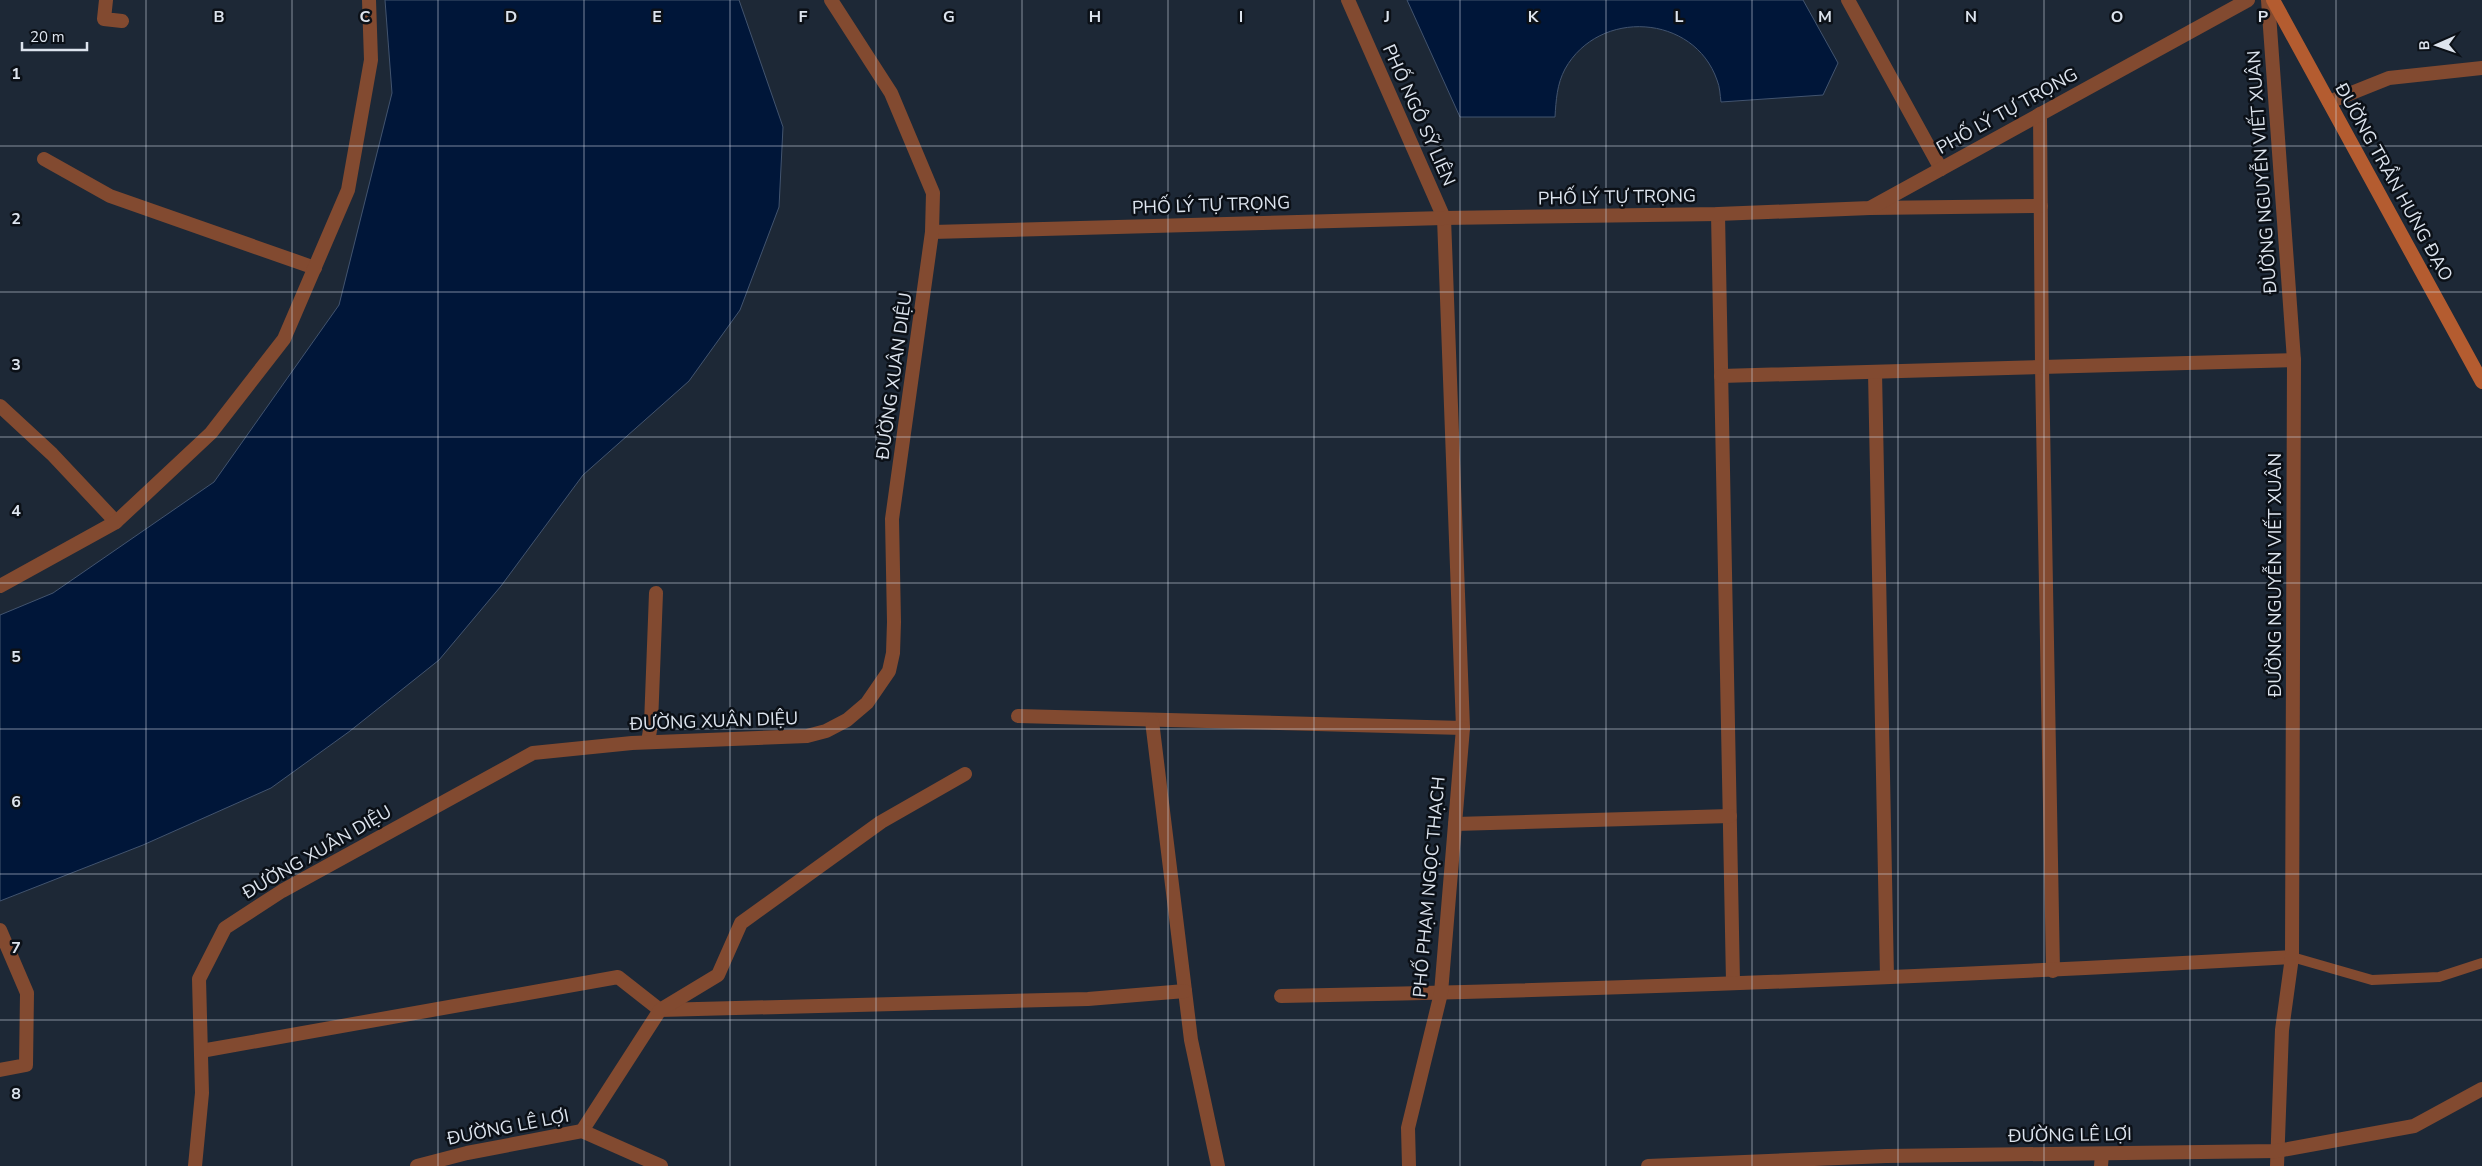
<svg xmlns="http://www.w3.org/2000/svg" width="2482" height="1166" font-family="'Nunito Sans',sans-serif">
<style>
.water{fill:#001639;stroke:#42546f}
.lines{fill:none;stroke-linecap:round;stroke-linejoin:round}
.service{stroke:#824a30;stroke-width:10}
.minor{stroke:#824a30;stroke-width:14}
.tertiary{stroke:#824a30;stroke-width:14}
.secondary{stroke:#b45c30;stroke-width:14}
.grid{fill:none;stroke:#dde4ee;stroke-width:1;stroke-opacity:0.55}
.labels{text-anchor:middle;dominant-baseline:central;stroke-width:5;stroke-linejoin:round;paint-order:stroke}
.street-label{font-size:18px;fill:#dde4ee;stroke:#0b1017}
.grid-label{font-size:16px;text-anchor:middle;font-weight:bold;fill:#dde4ee;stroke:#0b1017;stroke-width:5;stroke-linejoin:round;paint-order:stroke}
</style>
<rect width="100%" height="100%" fill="#1d2836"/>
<!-- water -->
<g class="water">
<polygon points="385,0 739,0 783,127 779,207 740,310 689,381 583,475 501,586 439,660 350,731 271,788 143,845 0,901 0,615 53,593 214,482 339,305 392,93"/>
<path d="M 1407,0 L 1803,0 L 1838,63 L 1823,95 L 1721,102 C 1720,95 1720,87 1717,80 C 1694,14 1599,8 1565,69 C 1557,84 1556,100 1555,117 L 1460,117 Z"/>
</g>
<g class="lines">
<!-- service -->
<polyline class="service" points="2292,957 2372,980 2439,977 2482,963"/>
<!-- minor -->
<g class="minor">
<polyline points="106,0 104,19 122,21"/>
<polyline points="1848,0 1941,169"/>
<polyline points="2329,102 2389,78 2482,68"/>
<polyline points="2040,114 2042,367 2053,971"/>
<polyline points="44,159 110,196 315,268"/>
<polyline points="1870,208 2041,206"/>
<polyline points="1718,214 1733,982"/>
<polyline points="1875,372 1887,977"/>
<polyline points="1721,376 2294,360"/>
<polyline points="0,406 52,454 116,522"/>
<polyline points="0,586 116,522 211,433 284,339 348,190 371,60 369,0"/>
<polyline points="1018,716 1463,728 1444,218 1348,0"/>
<polyline points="1152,721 1191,1040 1218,1166"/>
<polyline points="648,742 651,724 656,593"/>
<polyline points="1455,824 1730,816"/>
<polyline points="0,930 27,993 26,1065 0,1070"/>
<path d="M 1281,996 C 1618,990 1955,976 2292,957"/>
<polyline points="201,1051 618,977 660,1010 1088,999 1185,991"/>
<polyline points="582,1131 660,1010 718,975 741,923 881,822 965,774"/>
<polyline points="1409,1166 1408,1128 1441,993 1463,728"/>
<polyline points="2101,1166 2102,1154"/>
</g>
<!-- tertiary -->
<g class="tertiary">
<polyline points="2268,0 2294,360 2292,957 2282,1030 2277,1166"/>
<polyline points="932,232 1444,218 1718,214 1870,208 2248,0"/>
<polyline points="195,1166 202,1093 199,979 225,928 282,891 533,753 632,743 807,736 826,731 847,720 867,703 889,671 893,653 894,622 892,519 932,232 933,193 891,93 831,0"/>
<polyline points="417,1166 467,1153 582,1131 661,1166"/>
<polyline points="1648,1166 1886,1156 2277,1151 2414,1126 2482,1089"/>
</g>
<!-- secondary -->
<polyline class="secondary" points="2273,0 2482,382"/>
</g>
<!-- grid -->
<path class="grid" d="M 146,0 L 146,1166M 292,0 L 292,1166M 438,0 L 438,1166M 584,0 L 584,1166M 730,0 L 730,1166M 876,0 L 876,1166M 1022,0 L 1022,1166M 1168,0 L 1168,1166M 1314,0 L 1314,1166M 1460,0 L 1460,1166M 1606,0 L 1606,1166M 1752,0 L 1752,1166M 1898,0 L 1898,1166M 2044,0 L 2044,1166M 2190,0 L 2190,1166M 2336,0 L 2336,1166M 0,146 L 2482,146M 0,292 L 2482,292M 0,437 L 2482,437M 0,583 L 2482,583M 0,729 L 2482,729M 0,874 L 2482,874M 0,1020 L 2482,1020"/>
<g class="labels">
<!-- street labels -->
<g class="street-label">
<text transform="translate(2007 111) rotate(-29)">PHỐ LÝ TỰ TRỌNG</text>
<text transform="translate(1419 115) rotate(66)">PHỐ NGÔ SỸ LIÊN</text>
<text transform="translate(2262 172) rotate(-94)">ĐƯỜNG NGUYỄN VIẾT XUÂN</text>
<text transform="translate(2394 182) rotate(61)">ĐƯỜNG TRẦN HƯNG ĐẠO</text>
<text transform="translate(1617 197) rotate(-1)">PHỐ LÝ TỰ TRỌNG</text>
<text transform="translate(1211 205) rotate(-2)">PHỐ LÝ TỰ TRỌNG</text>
<text transform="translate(894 376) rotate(-82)">ĐƯỜNG XUÂN DIỆU</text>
<text transform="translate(2275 575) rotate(-90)">ĐƯỜNG NGUYỄN VIẾT XUÂN</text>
<text transform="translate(714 721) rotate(-2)">ĐƯỜNG XUÂN DIỆU</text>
<text transform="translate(317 852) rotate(-30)">ĐƯỜNG XUÂN DIỆU</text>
<text transform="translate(1429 887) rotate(-85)">PHỐ PHẠM NGỌC THẠCH</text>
<text transform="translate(508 1127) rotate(-11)">ĐƯỜNG LÊ LỢI</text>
<text transform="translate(2070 1135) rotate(-1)">ĐƯỜNG LÊ LỢI</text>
</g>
</g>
<g class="grid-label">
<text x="219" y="22">B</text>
<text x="365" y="22">C</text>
<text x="511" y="22">D</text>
<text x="657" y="22">E</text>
<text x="803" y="22">F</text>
<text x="949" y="22">G</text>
<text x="1095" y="22">H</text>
<text x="1241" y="22">I</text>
<text x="1387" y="22">J</text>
<text x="1533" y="22">K</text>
<text x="1679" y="22">L</text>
<text x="1825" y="22">M</text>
<text x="1971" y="22">N</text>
<text x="2117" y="22">O</text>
<text x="2263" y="22">P</text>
<text x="16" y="79">1</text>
<text x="16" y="224">2</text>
<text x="16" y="370">3</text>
<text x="16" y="516">4</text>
<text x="16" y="662">5</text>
<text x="16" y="807">6</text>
<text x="16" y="953">7</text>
<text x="16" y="1099">8</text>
</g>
<!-- north arrow -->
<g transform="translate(2437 45) rotate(268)" stroke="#0b1017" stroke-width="4" paint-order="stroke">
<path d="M0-4L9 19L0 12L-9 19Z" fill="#dde4ee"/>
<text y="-8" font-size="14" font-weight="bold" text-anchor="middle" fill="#dde4ee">B</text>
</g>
<!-- scale -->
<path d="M22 42v8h65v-8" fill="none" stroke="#dde4ee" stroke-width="2.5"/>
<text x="30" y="42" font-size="15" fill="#dde4ee" stroke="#0b1017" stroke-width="4" paint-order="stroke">20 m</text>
</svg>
